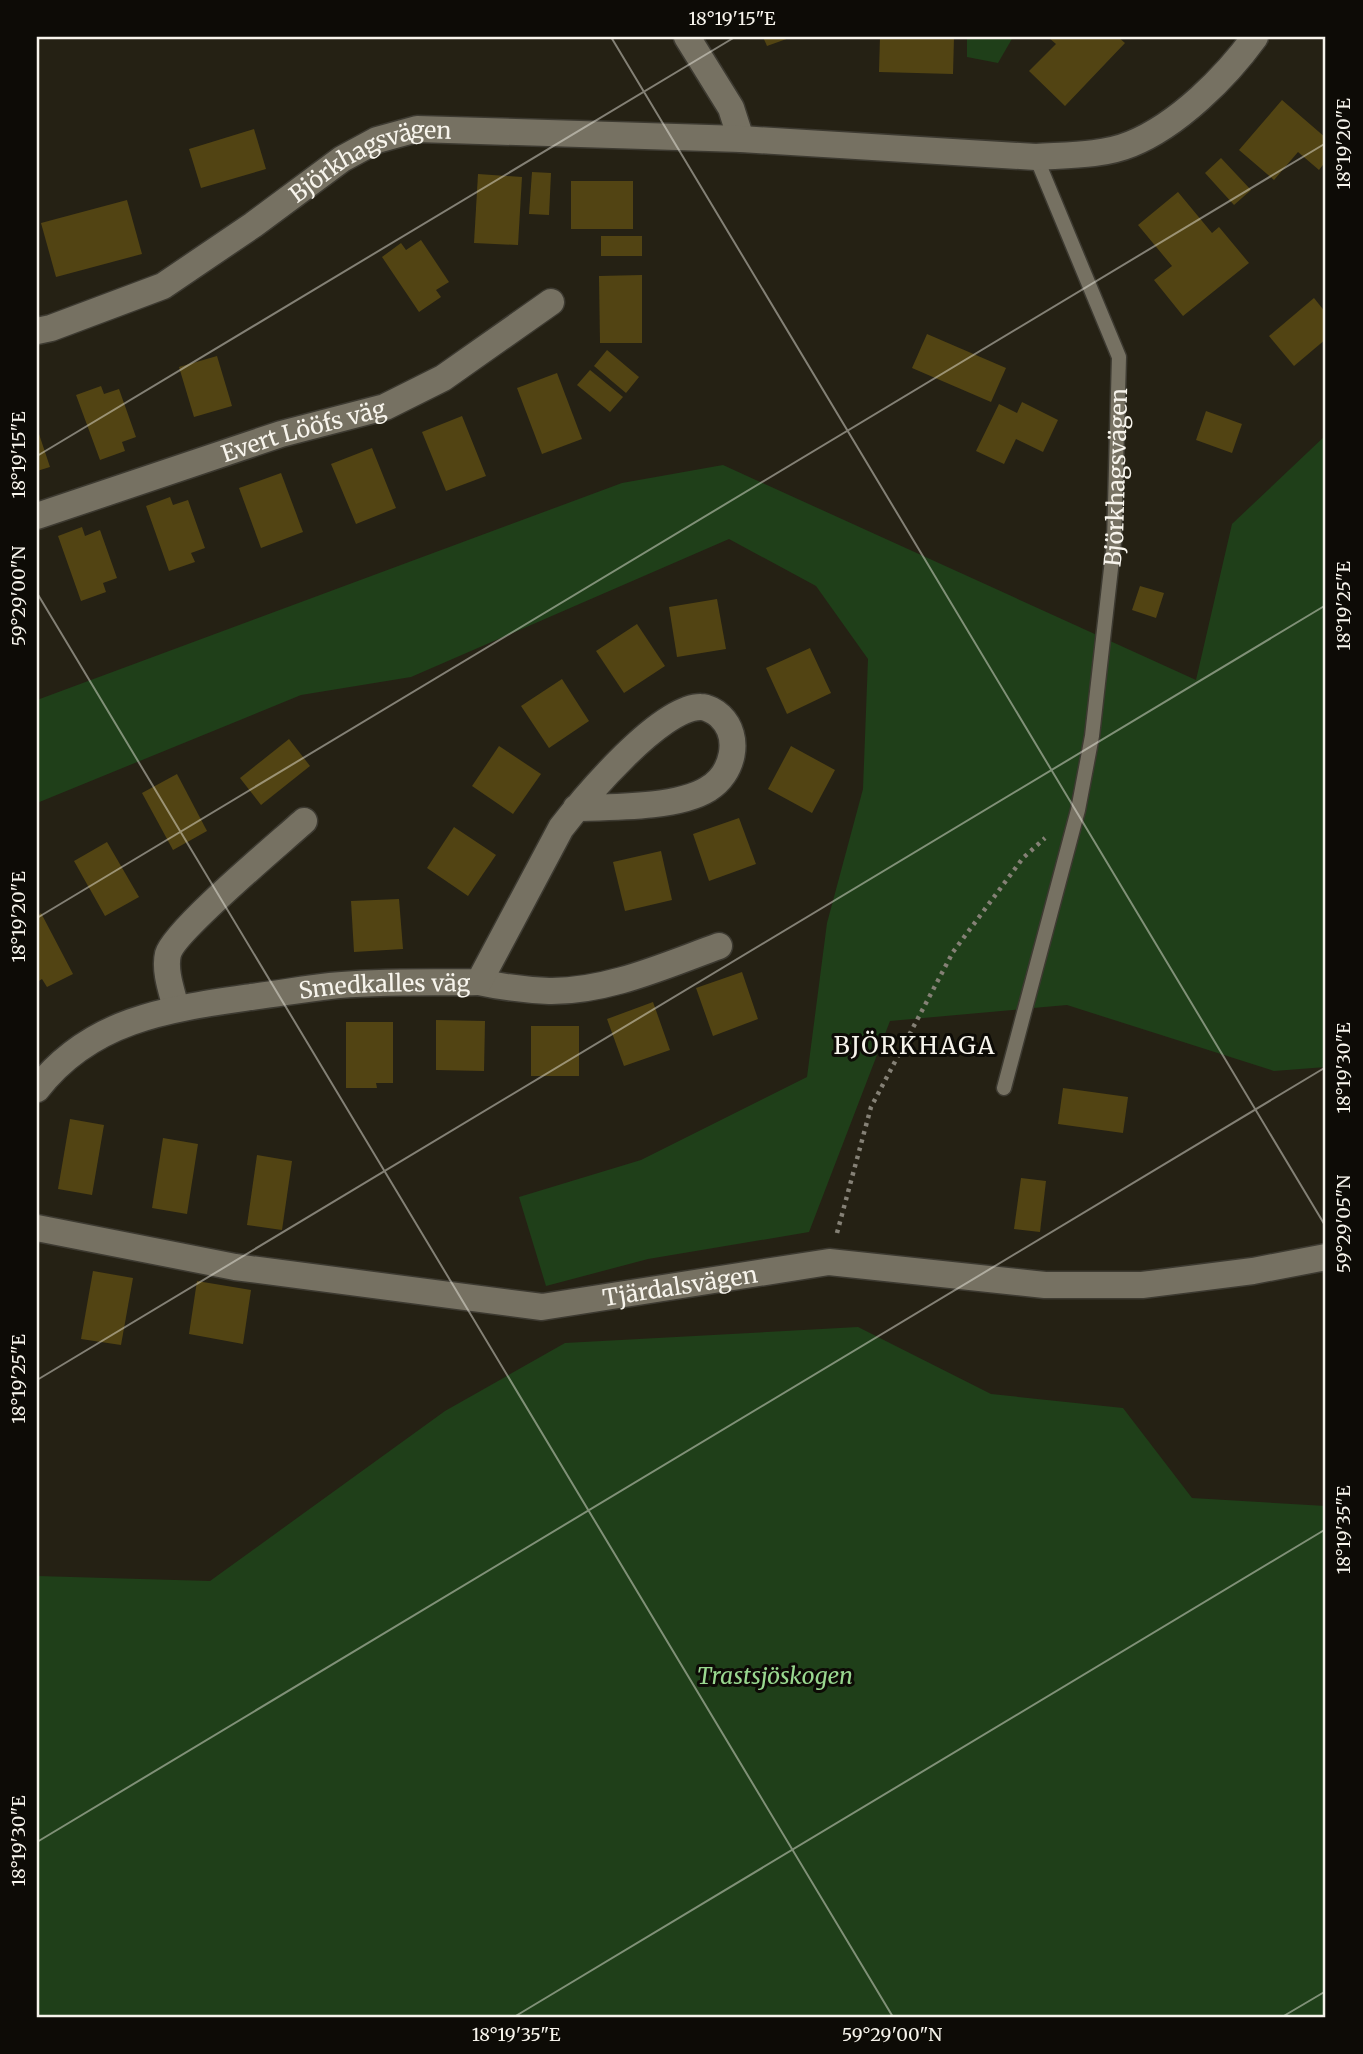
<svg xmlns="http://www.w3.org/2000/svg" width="1363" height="2054" font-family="Merriweather,serif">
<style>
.green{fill:#1f3f19}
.building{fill:#524413}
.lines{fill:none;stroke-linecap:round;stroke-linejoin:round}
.lane-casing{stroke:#3d3a31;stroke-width:17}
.street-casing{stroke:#3d3a31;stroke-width:29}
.path{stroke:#858176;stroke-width:4.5;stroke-dasharray:3.5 5;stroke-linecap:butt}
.lane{stroke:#767162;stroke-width:14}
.street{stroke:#767162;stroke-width:26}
.ticks{fill:none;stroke:#f7f4ec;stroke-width:2;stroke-opacity:0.45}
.labels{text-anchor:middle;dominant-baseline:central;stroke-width:6;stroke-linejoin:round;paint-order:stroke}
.street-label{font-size:23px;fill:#f7f4ec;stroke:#0d0b06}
.park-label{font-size:23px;font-style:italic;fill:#99d78f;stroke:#0d0b06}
.neighbourhood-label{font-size:24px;letter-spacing:2px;fill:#f7f4ec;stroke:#0d0b06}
.neatline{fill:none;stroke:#f7f4ec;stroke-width:2.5}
.ticks-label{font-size:18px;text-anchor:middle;fill:#f7f4ec}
</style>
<rect width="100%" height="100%" fill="#252114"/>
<!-- green -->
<g class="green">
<polygon points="967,37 1013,37 998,63 967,57"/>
<polygon points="1326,435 1326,1067 1274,1071 1067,1005 890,1021 809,1232 648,1259 546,1286 519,1197 641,1160 807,1077 827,923 863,789 868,659 816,586 729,539 411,677 301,695 37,803 37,700 622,483 723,465 1196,680 1232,524"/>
<polygon points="858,1327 991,1394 1123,1408 1192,1498 1326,1506 1326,2017 37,2017 37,1576 210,1581 445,1411 565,1343"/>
</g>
<!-- building -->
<g class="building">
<polygon points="763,37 792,37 767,46"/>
<polygon points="880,37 954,37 953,74 879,72"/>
<polygon points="1048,37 1118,37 1125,43 1065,106 1029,71 1056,44"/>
<polygon points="1282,100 1326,138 1326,161 1319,170 1298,152 1274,180 1239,150"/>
<polygon points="254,129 266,169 201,188 189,149"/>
<polygon points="1221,158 1251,190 1234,205 1205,173"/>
<polygon points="532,172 551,173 549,215 529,214"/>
<polygon points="478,174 522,177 518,245 474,243"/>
<rect x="571" y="181" width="62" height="48"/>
<polygon points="1178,192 1212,233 1219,227 1249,263 1183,316 1154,280 1172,266 1138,225"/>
<polygon points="127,200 142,254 56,277 41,223"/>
<rect x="601" y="236" width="41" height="20"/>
<polygon points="421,240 449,282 436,290 441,297 419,312 382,257 401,243 406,250"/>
<polygon points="642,275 642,343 600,343 599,276"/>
<polygon points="1314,298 1326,313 1326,339 1294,366 1269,336"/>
<polygon points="927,334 1006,368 991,402 912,368"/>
<polygon points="607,350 639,377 626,393 594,366"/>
<polygon points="217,356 232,406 194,417 179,367"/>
<polygon points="590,370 623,397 610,412 577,385"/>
<polygon points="557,373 582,439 542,454 517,388"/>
<polygon points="101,386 104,394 119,389 136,437 122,442 125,451 100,460 76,395"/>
<polygon points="1022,402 1058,420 1043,452 1016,439 1004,464 976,451 999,404 1017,413"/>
<polygon points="1206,411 1242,424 1232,453 1196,440"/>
<polygon points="462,416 486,476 446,491 422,432"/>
<polygon points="37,428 50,467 37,471"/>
<polygon points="372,448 396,508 356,524 331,464"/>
<polygon points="281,473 303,532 261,548 239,488"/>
<polygon points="170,497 173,505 188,500 205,548 191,553 195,562 169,571 146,506"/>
<polygon points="82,527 85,536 100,530 117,578 103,583 106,592 81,601 58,536"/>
<polygon points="1140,586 1164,593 1156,618 1132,610"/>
<polygon points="717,599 726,649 677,657 669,607"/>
<polygon points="637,624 665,666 624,693 596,651"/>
<polygon points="810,648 831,693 787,714 766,668"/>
<polygon points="562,679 589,721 549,748 521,706"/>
<polygon points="289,739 310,766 261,805 240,778"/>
<polygon points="499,746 541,774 513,814 472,786"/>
<polygon points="791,746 835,770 812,813 768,789"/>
<polygon points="177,774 207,831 173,850 142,793"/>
<polygon points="739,818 756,864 709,881 693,834"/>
<polygon points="454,827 496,855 468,896 427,868"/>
<polygon points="107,842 139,897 105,916 74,861"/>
<polygon points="661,851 672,900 625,911 613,862"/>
<polygon points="399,899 403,949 354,952 351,901"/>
<polygon points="41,913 73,974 47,987 42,979 37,982 37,916"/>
<polygon points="742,972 758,1019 713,1036 696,988"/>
<polygon points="653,1002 670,1050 624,1066 607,1019"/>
<polygon points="436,1020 485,1021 484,1071 436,1070"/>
<polygon points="346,1022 393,1022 393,1083 376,1083 377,1088 346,1088"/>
<rect x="531" y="1026" width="48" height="50"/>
<polygon points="1063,1088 1128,1097 1123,1133 1058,1124"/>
<polygon points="70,1119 104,1125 92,1195 58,1189"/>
<polygon points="163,1138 198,1144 187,1214 152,1208"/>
<polygon points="257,1155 292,1161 282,1230 247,1225"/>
<polygon points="1021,1178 1046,1181 1040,1232 1014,1229"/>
<polygon points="93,1271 133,1278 121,1345 81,1339"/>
<polygon points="197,1281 251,1290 243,1344 189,1334"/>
</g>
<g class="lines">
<!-- lane casing -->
<g class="lane-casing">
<g id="lane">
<path id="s1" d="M 1004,1088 L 1078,810 L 1092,736 L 1114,542 L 1119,357 L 1036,157"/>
</g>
</g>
<!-- street casing -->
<g class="street-casing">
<g id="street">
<polyline points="687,37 731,108 741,139"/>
<path id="s2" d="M 37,331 L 51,328 L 163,286 L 253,225 L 342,159 L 377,140 L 417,129 L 741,139 L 1036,157 C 1067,155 1102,156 1131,144 C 1178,125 1226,77 1255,37"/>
<path id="s3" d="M 37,516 L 281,434 L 385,407 L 443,378 L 551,302"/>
<path d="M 479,982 C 502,987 525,990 549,991 C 607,992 666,965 719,946"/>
<path d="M 176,1008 C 172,992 164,971 168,954 C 174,931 281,842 304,821"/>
<path id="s4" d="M 37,1089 C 91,1019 168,1009 251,997 C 277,994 303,989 330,986 C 379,981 430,983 479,982 L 561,828 C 584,798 661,706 701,707 C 707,707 716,712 720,716 C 742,737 733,774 708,789 C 678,808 612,807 576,808"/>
<path id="s5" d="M 37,1228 L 235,1267 L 542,1307 L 829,1262 L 1045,1285 L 1142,1285 L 1253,1271 L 1326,1257"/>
</g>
</g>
<!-- path -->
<polyline class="path" points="837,1233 871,1107 953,952 1023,858 1045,838"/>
<!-- lane -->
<use href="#lane" class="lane"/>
<!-- street -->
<use href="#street" class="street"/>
</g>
<!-- ticks -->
<path class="ticks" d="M 611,37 L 1326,1227M 37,456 L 735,37M 37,593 L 893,2017M 37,918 L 1326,143M 37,1380 L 1326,605M 37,1842 L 1326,1067M 514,2017 L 1326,1529M 1282,2017 L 1326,1991"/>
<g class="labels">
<!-- street labels -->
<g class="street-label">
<text stroke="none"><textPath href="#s2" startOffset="380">Björkhagsvägen</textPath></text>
<text stroke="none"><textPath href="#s3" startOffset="280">Evert Lööfs väg</textPath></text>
<text stroke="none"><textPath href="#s1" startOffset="623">Björkhagsvägen</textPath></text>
<text stroke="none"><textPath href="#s4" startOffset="374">Smedkalles väg</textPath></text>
<text stroke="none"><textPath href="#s5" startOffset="651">Tjärdalsvägen</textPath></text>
</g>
<!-- park labels -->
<g class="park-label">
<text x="775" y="1675">Trastsjöskogen</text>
</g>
<!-- neighbourhood labels -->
<g class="neighbourhood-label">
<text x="915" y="1045">BJÖRKHAGA</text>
</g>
</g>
<!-- border -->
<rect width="1363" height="2054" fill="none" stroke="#0d0b06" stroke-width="77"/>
<rect x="38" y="38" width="1286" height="1978" class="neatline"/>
<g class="ticks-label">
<text x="732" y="25">18°19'15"E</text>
<text transform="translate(1344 144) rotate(-90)" y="6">18°19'20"E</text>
<text transform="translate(19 455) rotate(-90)" y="6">18°19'15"E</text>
<text transform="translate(19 596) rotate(-90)" y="6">59°29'00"N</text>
<text transform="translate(1344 606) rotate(-90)" y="6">18°19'25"E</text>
<text transform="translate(19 917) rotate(-90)" y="6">18°19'20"E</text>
<text transform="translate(1344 1068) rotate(-90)" y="6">18°19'30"E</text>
<text transform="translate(1344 1224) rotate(-90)" y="6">59°29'05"N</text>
<text transform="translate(19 1379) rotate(-90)" y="6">18°19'25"E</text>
<text transform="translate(1344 1530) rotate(-90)" y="6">18°19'35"E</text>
<text transform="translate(19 1841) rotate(-90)" y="6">18°19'30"E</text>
<text x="516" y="2041">18°19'35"E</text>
<text x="892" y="2041">59°29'00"N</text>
</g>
</svg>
